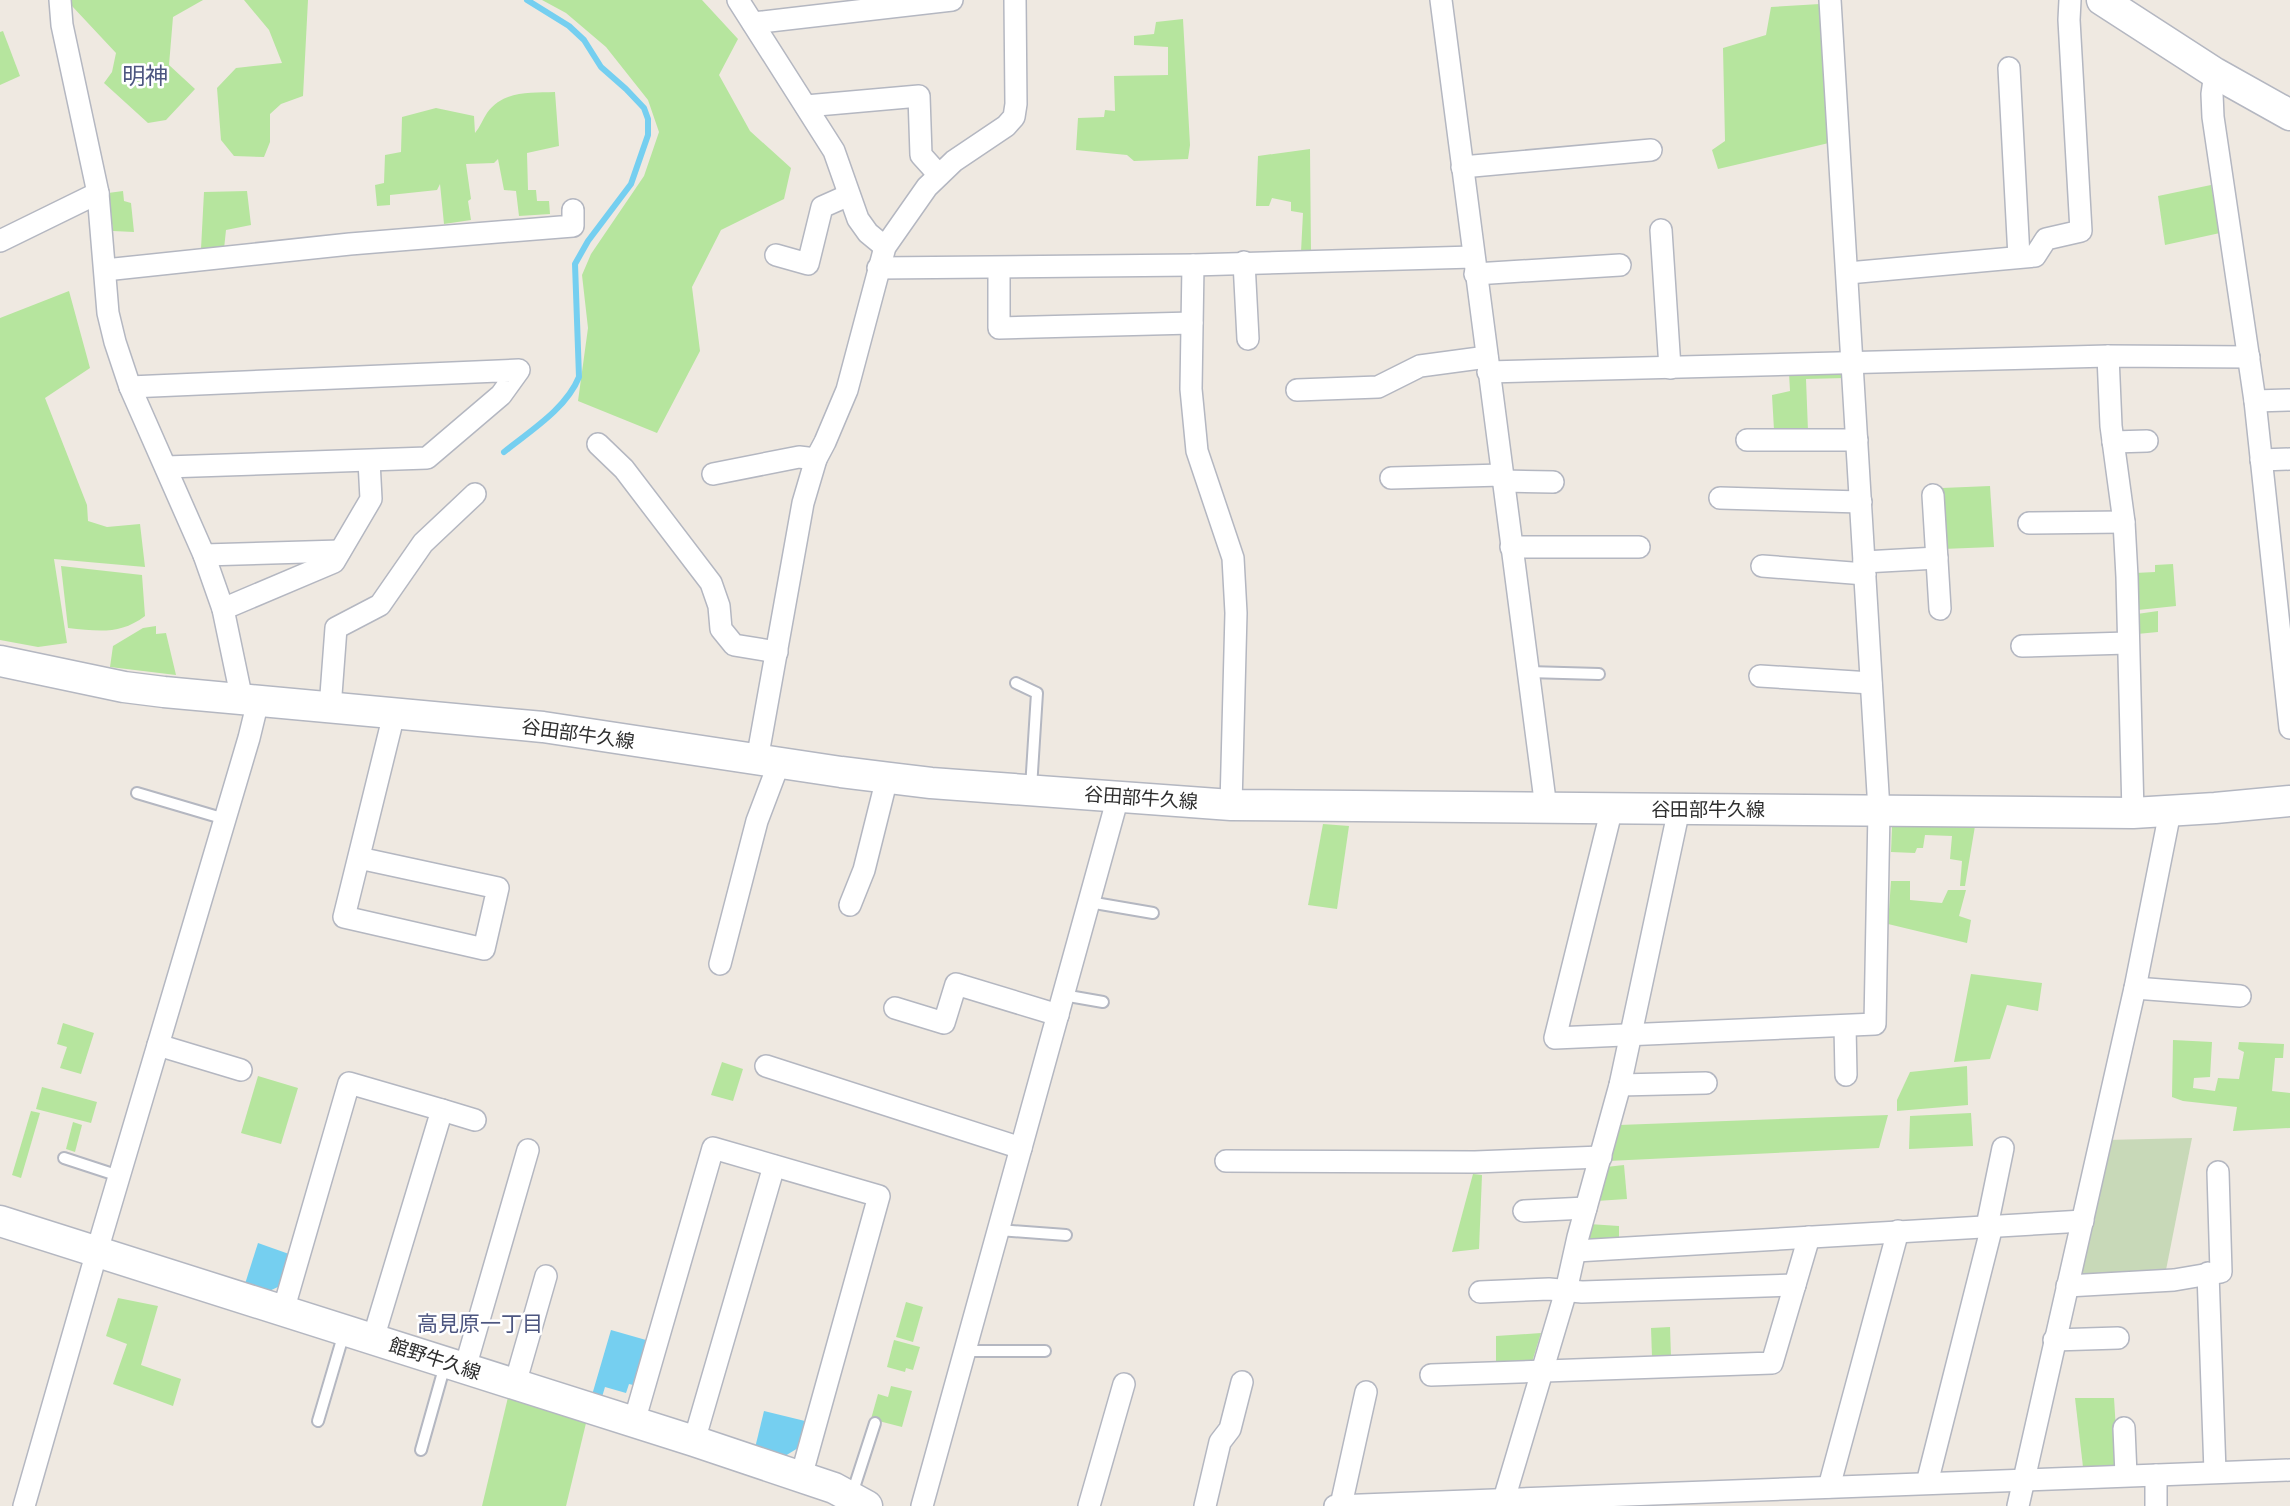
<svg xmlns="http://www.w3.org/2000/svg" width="2290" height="1506" font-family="Cabin,'Noto Sans JP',sans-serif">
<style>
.green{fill:#b6e59e}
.cemetery{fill:#c8d9b8}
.water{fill:#75cff0}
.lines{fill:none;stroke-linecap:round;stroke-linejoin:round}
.stream{stroke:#75cff0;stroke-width:6}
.lane-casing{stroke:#b4b7c1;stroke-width:14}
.street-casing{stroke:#b4b7c1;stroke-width:24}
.secondary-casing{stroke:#b4b7c1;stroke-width:33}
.lane{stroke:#fff;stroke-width:10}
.street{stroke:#fff;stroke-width:21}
.secondary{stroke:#fff;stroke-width:30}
.labels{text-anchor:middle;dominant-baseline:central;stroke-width:5;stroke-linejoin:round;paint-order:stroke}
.street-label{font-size:19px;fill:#2e2e2e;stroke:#fff}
.neighbourhood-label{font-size:21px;fill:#4d5680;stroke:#fff}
.quarter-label{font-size:23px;fill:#4d5680;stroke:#fff}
</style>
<rect width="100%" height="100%" fill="#efe9e1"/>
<!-- green -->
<g class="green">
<polygon points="72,0 203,0 173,17 169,65 195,89 166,120 148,123 104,83 112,72 116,53 72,6"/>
<polygon points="244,0 308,0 303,96 281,104 270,114 270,142 264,157 234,156 221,140 217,88 236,68 282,63 269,30"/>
<polygon points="542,0 702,0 738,39 719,75 750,131 791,168 784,199 721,230 692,287 700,351 657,433 578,401 588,328 582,275 591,254 644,176 659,132 648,100 606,47 566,13"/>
<polygon points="1820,4 1833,142 1718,169 1712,150 1725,141 1723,48 1766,35 1771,7"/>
<polygon points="1183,19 1190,145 1188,159 1134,161 1127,155 1076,150 1078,118 1104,117 1105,110 1115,111 1114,76 1168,75 1168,47 1134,45 1134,36 1154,34 1156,22"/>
<polygon points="3,31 20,76 0,85 0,32"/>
<path d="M 555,92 L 559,146 L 527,153 L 528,190 L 536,190 L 537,201 L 549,201 L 550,214 L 519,216 L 516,191 L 504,190 L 498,159 L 494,163 L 466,164 L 471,199 L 468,201 L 471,220 L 444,224 L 440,184 L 437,190 L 390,195 L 390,205 L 377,206 L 375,185 L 384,183 L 385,155 L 401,152 L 402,117 L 436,108 L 474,116 L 475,133 C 480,127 483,119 487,113 C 504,90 530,93 555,92 Z"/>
<polygon points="1310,149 1311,252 1301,252 1303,213 1291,211 1291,202 1272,198 1269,206 1256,206 1258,156"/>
<polygon points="2211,185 2220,233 2165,245 2158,196"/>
<polygon points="123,191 124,201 131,203 134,232 113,231 108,193"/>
<polygon points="247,191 251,225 226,230 224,249 201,249 204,192"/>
<polygon points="69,291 90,368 45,398 87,505 88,521 107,527 140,524 145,567 54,559 67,643 38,647 0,640 0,318"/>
<polygon points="1845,372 1845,378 1806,379 1808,431 1774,430 1772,395 1790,391 1789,373"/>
<polygon points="1990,486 1994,547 1942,549 1942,488"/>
<polygon points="2173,564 2176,606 2138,610 2135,573 2155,572 2155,565"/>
<path d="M 61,566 L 142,575 L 145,616 C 120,635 98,631 68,628 Z"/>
<polygon points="2158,611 2158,632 2137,634 2137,614"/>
<polygon points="156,626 156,634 166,633 176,675 110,667 113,646 143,628"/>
<polygon points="1323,824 1349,826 1337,909 1308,905"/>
<polygon points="1975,826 1965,886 1960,886 1962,861 1950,859 1952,836 1925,835 1923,848 1917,848 1915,853 1891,852 1892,827"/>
<polygon points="1891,881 1910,881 1910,900 1942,903 1948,890 1966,890 1959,916 1971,920 1967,943 1888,924"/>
<polygon points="1971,974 2042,983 2038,1011 2007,1005 1990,1059 1954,1062"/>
<polygon points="63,1023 94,1033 81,1074 60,1068 67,1047 57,1044"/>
<polygon points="2173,1040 2212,1042 2210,1077 2194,1078 2193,1088 2215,1091 2218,1078 2239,1079 2244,1052 2238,1049 2239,1042 2284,1044 2283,1058 2275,1058 2272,1091 2290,1093 2290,1128 2233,1131 2237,1107 2183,1101 2172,1097"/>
<polygon points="722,1062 743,1069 733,1101 711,1095"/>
<polygon points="1967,1066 1968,1105 1897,1111 1897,1100 1910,1072"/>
<polygon points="258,1076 298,1088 281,1144 241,1133"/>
<polygon points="42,1087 97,1102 91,1123 36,1109"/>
<polygon points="31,1111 40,1113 21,1178 12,1175"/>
<polygon points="1971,1113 1973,1146 1909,1149 1910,1116"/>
<polygon points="1888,1115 1879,1148 1608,1161 1619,1125"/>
<polygon points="73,1122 82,1125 75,1152 66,1149"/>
<polygon points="1624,1165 1627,1199 1596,1201 1606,1167"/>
<polygon points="1473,1174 1482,1175 1479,1249 1452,1252"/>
<polygon points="1589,1224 1619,1226 1619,1239 1590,1241 1587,1234"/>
<polygon points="118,1298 158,1306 141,1365 181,1379 173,1406 113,1384 127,1344 106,1336"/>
<polygon points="906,1302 923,1307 913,1342 896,1337"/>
<polygon points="1670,1327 1671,1357 1652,1357 1651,1328"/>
<polygon points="1541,1333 1532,1362 1496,1363 1496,1336"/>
<polygon points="894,1340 920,1347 913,1370 906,1368 905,1372 887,1367"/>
<polygon points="891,1386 912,1391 902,1427 871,1419 878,1394 888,1397"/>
<polygon points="509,1393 587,1419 566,1506 482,1506"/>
<polygon points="2075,1398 2114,1398 2118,1462 2113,1466 2083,1467"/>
</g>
<!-- cemetery -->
<polygon class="cemetery" points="2192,1138 2166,1270 2076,1276 2105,1140"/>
<!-- water -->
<g class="water">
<polygon points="258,1243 289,1254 280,1286 265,1293 244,1287"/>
<polygon points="611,1330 646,1340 633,1385 629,1384 626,1393 605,1387 602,1397 592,1395"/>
<polygon points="764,1411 805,1421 798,1448 785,1456 755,1448"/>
</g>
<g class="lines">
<!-- stream -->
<path class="stream" d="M 504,452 C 530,431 566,409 579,377 L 575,264 L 588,241 L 631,184 L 648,135 L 648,119 L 644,108 L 626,89 L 601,67 L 584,40 L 569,26 L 527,0"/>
<!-- lane casing -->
<g class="lane-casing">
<g id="lane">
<polyline points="1528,672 1599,674"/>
<polyline points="1016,683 1037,693 1031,788"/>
<polyline points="137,793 225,819"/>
<polyline points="1089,902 1153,913"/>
<polyline points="1063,995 1103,1002"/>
<polyline points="64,1158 119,1176"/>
<polyline points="999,1230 1066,1235"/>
<polyline points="965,1351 1045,1351"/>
<polyline points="318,1421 344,1333"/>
<polyline points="421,1450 445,1365"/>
<polyline points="852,1494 875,1423"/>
</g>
</g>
<!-- street casing -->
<g class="street-casing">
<g id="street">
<polyline points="60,0 62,25 98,193 108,313 115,342 130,387 204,555 223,609 242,700"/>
<polyline points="738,0 834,151 858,219 868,233 885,247"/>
<polyline points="1441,0 1546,808"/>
<polyline points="753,23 952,0"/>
<polyline points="2009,68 2019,257"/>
<polyline points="2215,73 2212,94 2213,117 2255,401 2290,728"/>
<polyline points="806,106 919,96 921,155 939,175"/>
<polyline points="1462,167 1651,150"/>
<polyline points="1661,230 1670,368"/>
<polyline points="0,241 98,193"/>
<polyline points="776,255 808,264 822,207 849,195"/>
<polyline points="1244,262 1248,339"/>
<polyline points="1193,265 1191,389 1197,451 1233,558 1236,613 1231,805"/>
<polyline points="878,268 1193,265 1473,257"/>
<polyline points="999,268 999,328 1192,323"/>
<polyline points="105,270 350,244 573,226 573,210"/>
<polyline points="1848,273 2035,256 2046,239 2081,231 2069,20 2070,0"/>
<polyline points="1475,274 1620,265"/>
<polyline points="2108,356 2111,426 2124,522 2127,577 2133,813"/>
<polyline points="1488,372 2108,356 2249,357"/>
<polyline points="130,387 519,370 501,395 427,458 166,467"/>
<polyline points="1297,390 1378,387 1420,366 1487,357"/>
<polyline points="2255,401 2290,400"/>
<polyline points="1747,440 1857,440"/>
<polyline points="2113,442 2147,441"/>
<polyline points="598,444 624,469 711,583 719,606 721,629 734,645 777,652"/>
<polyline points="2261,460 2290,459"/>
<polyline points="713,474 799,457 816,459"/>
<polyline points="1391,478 1502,475"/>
<polyline points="1503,481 1553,482"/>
<polyline points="1933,495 1940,609"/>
<polyline points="1720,498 1861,502"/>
<polyline points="2029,523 2124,522"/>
<polyline points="1511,547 1639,547"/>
<polyline points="204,555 340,551"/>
<polyline points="1864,562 1937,558"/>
<polyline points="1762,566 1865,574"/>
<polyline points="223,609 334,562 371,499 369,461"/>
<polyline points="2022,646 2128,643"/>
<polyline points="1760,676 1871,683"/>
<polyline points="330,708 336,628 380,605 423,543 475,494"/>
<polyline points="757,760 803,503 816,459 825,442 847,390 885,247 927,187 954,161 1006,126 1014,117 1016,104 1015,0"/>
<polyline points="1612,808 1555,1038 1875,1024 1879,810 1830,0"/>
<polyline points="359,858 498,888 484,949 344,917 394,714"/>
<polyline points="850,905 864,870 887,778"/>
<polyline points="720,964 757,821 779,763"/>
<polyline points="2135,988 2240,996"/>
<polyline points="895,1008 944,1023 956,984 1058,1015"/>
<polyline points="1845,1026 1846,1075"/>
<polyline points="158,1045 241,1070"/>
<polyline points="766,1066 1021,1148"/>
<polyline points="1620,1085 1706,1083"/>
<polyline points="442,1110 475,1120"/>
<polyline points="1226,1161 1475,1162 1601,1157"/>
<polyline points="1524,1211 1586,1208"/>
<polyline points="1987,1226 2003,1148"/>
<polyline points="1576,1251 2083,1221"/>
<polyline points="2208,1273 2215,1472"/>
<polyline points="2067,1286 2174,1280 2221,1272 2218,1172"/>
<polyline points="1480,1292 1549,1289 1582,1292 1795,1285"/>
<polyline points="283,1311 349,1083 442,1110 373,1339"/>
<polyline points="2054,1340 2118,1338"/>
<polyline points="465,1368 528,1150"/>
<polyline points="1431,1375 1772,1363 1809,1237"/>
<polyline points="515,1384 546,1276"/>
<polyline points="634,1422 713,1148 879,1196 801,1477"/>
<polyline points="2124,1428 2126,1475"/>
<polyline points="694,1441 774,1166"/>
<polyline points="2156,1475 2156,1506"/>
<polyline points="1927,1483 1992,1226"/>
<polyline points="1829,1487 1898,1231"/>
<polyline points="1341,1505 1366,1392"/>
<polyline points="24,1506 102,1234 249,738 258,701"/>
<polyline points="922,1506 1118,797"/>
<polyline points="1089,1506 1124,1384"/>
<polyline points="1205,1506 1220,1442 1230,1429 1242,1382"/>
<polyline points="1335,1506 2290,1470"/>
<polyline points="1502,1506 1566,1291 1578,1237 1620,1085 1679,809"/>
<polyline points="2018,1506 2135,988 2170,812"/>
</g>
</g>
<!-- secondary casing -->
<g class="secondary-casing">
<g id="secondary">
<polyline points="2102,0 2215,73 2290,115"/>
<polyline points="0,661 124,687 164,692 543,727 841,772 931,783 1231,805 2133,813 2215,808 2290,801"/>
<polyline points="0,1221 694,1441 834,1488 867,1506"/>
</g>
</g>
<!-- lane -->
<use href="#lane" class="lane"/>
<!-- street -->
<use href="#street" class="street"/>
<!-- secondary -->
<use href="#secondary" class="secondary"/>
</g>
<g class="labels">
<!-- street labels -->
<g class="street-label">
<text transform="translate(578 734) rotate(8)">谷田部牛久線</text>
<text transform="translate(1141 798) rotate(4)">谷田部牛久線</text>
<text x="1708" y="809">谷田部牛久線</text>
<text transform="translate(435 1359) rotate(18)">館野牛久線</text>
</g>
<!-- neighbourhood labels -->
<g class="neighbourhood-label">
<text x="480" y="1323">高見原一丁目</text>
</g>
<!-- quarter labels -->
<g class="quarter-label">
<text x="145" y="76">明神</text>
</g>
</g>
</svg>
